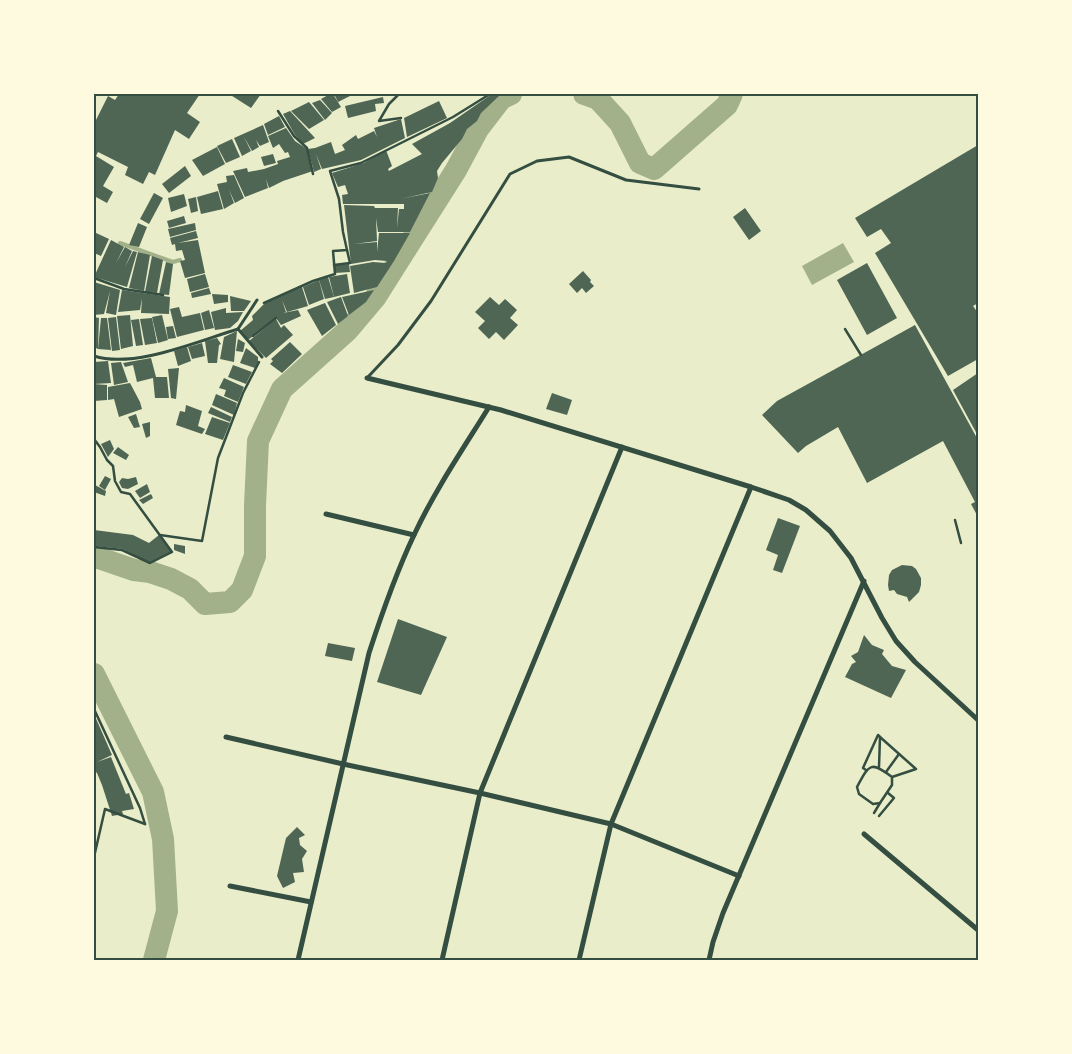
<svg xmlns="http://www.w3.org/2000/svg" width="1072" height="1054" font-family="'Work Sans',sans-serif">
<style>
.water{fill:#a3b18a}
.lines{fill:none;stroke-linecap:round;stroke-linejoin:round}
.stream{stroke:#a3b18a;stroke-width:4}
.river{stroke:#a3b18a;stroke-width:22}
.building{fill:#4f6655}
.path{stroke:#344e41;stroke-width:2.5}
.service{stroke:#344e41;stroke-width:3}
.minor{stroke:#344e41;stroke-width:5}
.neatline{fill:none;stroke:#344e41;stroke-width:2}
</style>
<rect width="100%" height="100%" fill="#e9edc9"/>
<!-- water -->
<polygon class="water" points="843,243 854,262 812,285 802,266"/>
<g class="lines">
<!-- stream -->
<polyline class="stream" points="120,243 173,262 180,260"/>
<!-- river -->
<g class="river">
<polyline points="584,94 598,99 620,123 640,163 654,169 727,105 732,94"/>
<polyline points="94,558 96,557 134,570 150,572 171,579 190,589 205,604 230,602 242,590 255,556 255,505 258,441 282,389 348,330 375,298 456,170 478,129 501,99 511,94"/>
<polyline points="94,674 153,792 163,839 167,911 154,960"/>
</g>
</g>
<!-- building -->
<g class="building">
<polygon points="119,94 200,94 187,113 200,122 189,139 175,130 155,175 149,172 143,184 125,175 128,167 98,152 96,156 114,167 103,186 113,192 107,203 96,197 94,200 94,124 108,96 115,100"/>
<polygon points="229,94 261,94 251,108"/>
<polygon points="330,94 333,94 341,107 332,112 321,99"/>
<polygon points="334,94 354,94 338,102"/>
<polygon points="492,94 498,94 499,96 481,113 477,121 467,129 462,139 442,163 437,171 438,178 432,192 400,199 430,193 410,232 378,232 376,218 377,241 354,244 377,242 377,252 379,233 410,233 394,261 377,287 354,293 350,266 373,262 386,263 387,261 375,260 351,264 344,205 374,206 375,208 398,208 397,228 399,209 404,209 404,204 343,204 342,195 348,194 345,185 338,187 332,173 364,163 386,150 392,166 388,169 389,171 422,154 412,144 450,123"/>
<polygon points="383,97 384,103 375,104 376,111 348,118 345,106"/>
<polygon points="320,100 332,113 325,120 312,103"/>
<polygon points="439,101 447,118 407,137 404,118"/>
<polygon points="309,102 324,120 309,129 291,111"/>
<polygon points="290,111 315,138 303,144 295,135 283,114"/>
<polygon points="279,116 285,127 268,135 264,124"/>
<polygon points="401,119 405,138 361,160 322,169 316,154 321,169 314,172 308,149 315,148 331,142 335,154 345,150 342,145 356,135 358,139 374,131 377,137 374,128"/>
<polygon points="263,125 269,142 260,146 256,140 259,147 252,151 244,137 251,151 242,156 234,138"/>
<polygon points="286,128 295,141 307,149 313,171 283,181 269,188 266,179 268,188 245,197 233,171 247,168 248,172 264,169 278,164 277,161 290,157 288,152 285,153 279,144 273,148 268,136"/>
<polygon points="232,139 240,157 226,163 217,146"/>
<polygon points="978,145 978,303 973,306 978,313 978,359 948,376 875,253 891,243 881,229 867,237 855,218"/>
<polygon points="217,147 225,164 203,176 192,160"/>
<polygon points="273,154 276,163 264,166 261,157"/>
<polygon points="185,166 191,176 169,193 162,184"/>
<polygon points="234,175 244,198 235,203 229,190 234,203 224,209 217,184 227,182 226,176"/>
<polygon points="218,191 223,209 201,214 197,197"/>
<polygon points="154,193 163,198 149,224 140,219"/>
<polygon points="184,194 187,206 171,212 168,198"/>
<polygon points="196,197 198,211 191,213 188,199"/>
<polygon points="745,208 761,231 749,240 733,217"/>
<polygon points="184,216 186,223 169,228 167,221"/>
<polygon points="138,223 147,227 139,247 129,245"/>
<polygon points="195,223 196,230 170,237 168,229"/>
<polygon points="196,231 198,238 178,243 198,240 205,273 185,278 180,261 185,260 182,250 176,251 175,244 172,245 170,238"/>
<polygon points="94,232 109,239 101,256 94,253"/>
<polygon points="111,240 124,247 116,263 125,247 132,251 125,267 133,251 137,252 127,287 94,277"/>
<polygon points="138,252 150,255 144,291 129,288"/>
<polygon points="152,256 163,260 157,293 145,292"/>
<polygon points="166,262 173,264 169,295 159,294"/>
<polygon points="867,263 897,318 867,335 837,280"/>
<polygon points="349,264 350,272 335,273 334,265"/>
<polygon points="583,271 591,280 590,282 594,286 586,293 582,288 577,293 569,284"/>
<polygon points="205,274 209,287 190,292 187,279"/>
<polygon points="347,274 350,293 334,297 329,277"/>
<polygon points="328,277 334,297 325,299 319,280"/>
<polygon points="319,280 324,299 309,305 303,287"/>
<polygon points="94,282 120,290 116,315 106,313 110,291 104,314 94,315"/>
<polygon points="302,287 308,306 287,312 282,300 286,312 283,313 298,310 301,316 281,325 276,318 248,340 240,331 253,320 252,316 264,304"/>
<polygon points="209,288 211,294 192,298 191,293"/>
<polygon points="122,290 170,297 169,314 141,313 142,298 140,310 118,312"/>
<polygon points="374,290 366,302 349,315 342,297"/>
<polygon points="212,294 228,295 228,302 214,304"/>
<polygon points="230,296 251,301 244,311 231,311"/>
<polygon points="341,297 348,316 338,324 327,302"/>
<polygon points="490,297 499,305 505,299 517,310 510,318 518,325 504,340 496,332 489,339 478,328 485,321 475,312"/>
<polygon points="325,303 336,325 322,336 307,310"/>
<polygon points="179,307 182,317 200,313 204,330 177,337 170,309"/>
<polygon points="226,308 226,313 243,312 238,321 230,328 215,330 211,312"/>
<polygon points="209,310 214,328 205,330 201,313"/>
<polygon points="130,315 133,346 121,349 117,316"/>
<polygon points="162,315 168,340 158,343 152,317"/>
<polygon points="94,317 99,318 98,349 94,347"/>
<polygon points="116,317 120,350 112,351 108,318"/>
<polygon points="101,318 107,318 111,350 98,349"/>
<polygon points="152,318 157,343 145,345 140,319"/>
<polygon points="139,319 143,345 136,346 131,320"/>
<polygon points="276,319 281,328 284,325 293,335 266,358 249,341"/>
<polygon points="915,325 978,440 978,517 971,504 975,502 943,441 867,483 838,427 806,446 798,453 762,415 777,401"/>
<polygon points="173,326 176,338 168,339 166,327"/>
<polygon points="237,331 234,362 220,359 224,337"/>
<polygon points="217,338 221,344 219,345 217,363 208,363 205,341"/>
<polygon points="238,339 245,343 243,352 236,351"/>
<polygon points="290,342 302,354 282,373 270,364 273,361 271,359"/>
<polygon points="202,343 205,356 192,359 188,347"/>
<polygon points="187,347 191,361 178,366 174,351"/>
<polygon points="246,348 258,357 258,362 255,368 240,363"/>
<polygon points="151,358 156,377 167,377 169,398 155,398 153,378 137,382 133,365 125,367 123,363"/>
<polygon points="108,361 111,383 94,384 94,362"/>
<polygon points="121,362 128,382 114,385 111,363"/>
<polygon points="233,365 252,372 246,384 228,377"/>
<polygon points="179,368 176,399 171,398 168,369"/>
<polygon points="978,373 978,436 953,390"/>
<polygon points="224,378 244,387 238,402 224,396 226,390 219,388"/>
<polygon points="130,383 140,402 142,409 119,417 114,399 108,400 108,387"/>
<polygon points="94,384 107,385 107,400 94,401"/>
<polygon points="552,393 572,400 567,415 546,409"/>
<polygon points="216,394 237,403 234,415 212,405"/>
<polygon points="186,405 202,411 198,426 205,429 202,434 176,425 180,411 185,412"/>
<polygon points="211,407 232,417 230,422 208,413"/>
<polygon points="136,414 140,427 134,428 128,417"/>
<polygon points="212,417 230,423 223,440 205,434"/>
<polygon points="150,422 150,436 146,438 142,424"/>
<polygon points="110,440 114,449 108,457 101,444"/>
<polygon points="118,447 129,455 126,460 113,453"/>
<polygon points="105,476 111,479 105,490 99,486"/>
<polygon points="136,477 138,484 128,489 122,488 119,482 122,478 128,479"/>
<polygon points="147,484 150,492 140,498 135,491"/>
<polygon points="95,485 106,491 105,496 94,492"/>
<polygon points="151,494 153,498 143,504 139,500"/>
<polygon points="778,518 800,526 782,573 773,570 778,555 766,550"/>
<polygon points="94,530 133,535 149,543 159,535 172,552 150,563 123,549 94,546"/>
<polygon points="174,544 185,546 185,554 174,550"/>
<polygon points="902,565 912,566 916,569 921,578 921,585 919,592 909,602 907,597 897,594 894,590 889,591 888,585 889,575 892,570"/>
<polygon points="398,619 447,637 421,695 377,682"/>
<polygon points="864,635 872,645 884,650 882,654 892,666 906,670 891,698 845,677 852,664 856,662 851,656 858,652"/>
<polygon points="328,643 355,648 352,661 325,656"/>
<polygon points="94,714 112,755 97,762 111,757 126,794 129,793 134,809 122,811 123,814 112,816 102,785 97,773 94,770"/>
<polygon points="297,827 305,835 299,838 300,845 307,851 302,859 304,872 293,873 295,882 283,888 277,876 286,838"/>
</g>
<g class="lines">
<!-- path -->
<g class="path">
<polyline points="399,94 389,104 379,121 401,118"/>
<polyline points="278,111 294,136 307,148 313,174"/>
<polyline points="334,265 350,263 347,250"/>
<polyline points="94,278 124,289 163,295"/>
<polyline points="264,303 313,281 335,274 333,251 347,250 343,232 339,199 330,171 361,163 453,117 490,94"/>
<polyline points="845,329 861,355"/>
<polyline points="253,336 276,318"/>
<polyline points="94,439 100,447 107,460 113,466 115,481 121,492 130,494 172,552 150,563 122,550 94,547"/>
<polyline points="955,520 961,543"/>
<polyline points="160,535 202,541 218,458 243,393 259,362"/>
<polyline points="94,709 140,808 145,824"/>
<path d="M 879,767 L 880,737 L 916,769 L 892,777 L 892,785 L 880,803 L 873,804 L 859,794 L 857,787 C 869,765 870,760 892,777"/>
<polyline points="866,770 863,768 878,735 880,737"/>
<polyline points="886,772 899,754"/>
<polyline points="874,813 880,803"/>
<polyline points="879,816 894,798 888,793"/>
<polyline points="94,857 105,809 145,824"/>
</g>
<!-- service -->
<g class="service">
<polyline points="238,329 257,300"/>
<path d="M 94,356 C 134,369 198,341 238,329 L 262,357"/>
<polyline points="367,378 398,345 431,301 510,174 537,161 569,157 626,180 699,189"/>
</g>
<!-- minor -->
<g class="minor">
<polyline points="367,378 501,410 751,487 789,500 806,510 830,531 851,558 882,618 896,641 915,662 978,720"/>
<polyline points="326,514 414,535"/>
<polyline points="226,737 343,764 480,793 611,824 739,876"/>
<polyline points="864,834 978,930"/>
<polyline points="230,886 311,902"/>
<path d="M 298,960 L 369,653 C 382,613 396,573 414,535 C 435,490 463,449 489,407"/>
<polyline points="442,960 480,793 622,447"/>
<polyline points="579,960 611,824 751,487"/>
<polyline points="709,960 713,942 723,913 864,581"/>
</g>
</g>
<!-- border -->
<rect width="1072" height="1054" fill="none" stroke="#fefae0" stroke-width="190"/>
<rect x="95" y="95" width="882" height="864" class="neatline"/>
</svg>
